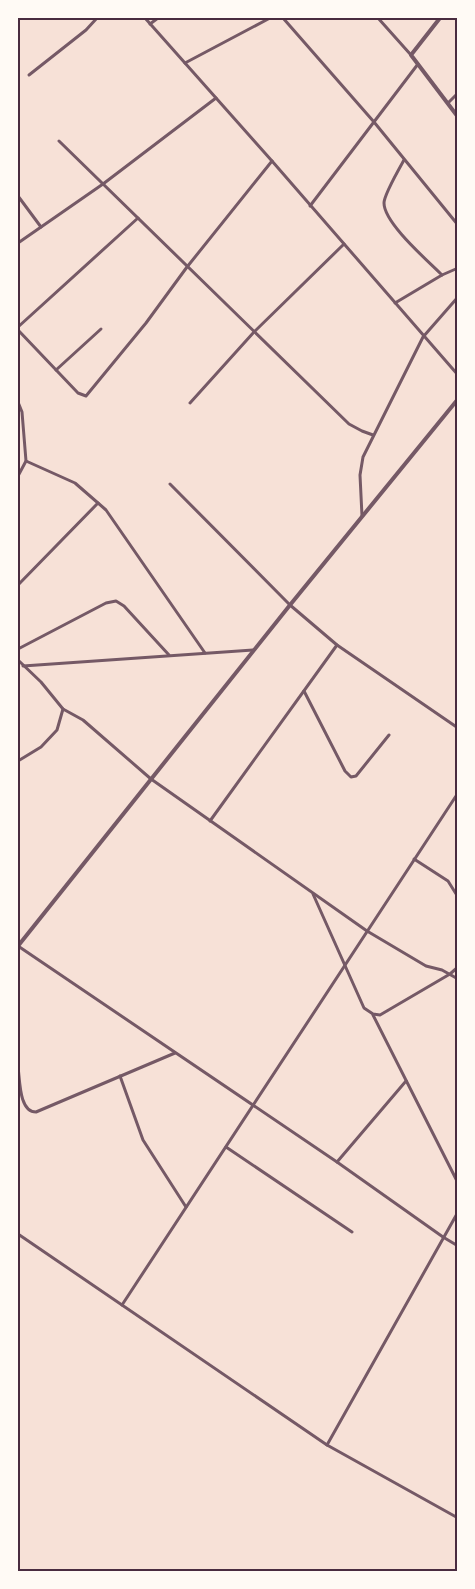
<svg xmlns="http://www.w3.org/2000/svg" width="475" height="1589" font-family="Raleway,sans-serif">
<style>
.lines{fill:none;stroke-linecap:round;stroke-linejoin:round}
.minor{stroke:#755966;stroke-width:3}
.tertiary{stroke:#755966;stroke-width:4}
.neatline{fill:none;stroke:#4a2c40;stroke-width:2}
</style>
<rect width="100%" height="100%" fill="#f7e1d7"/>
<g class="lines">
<!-- minor -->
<g class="minor">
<polyline points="145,18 272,161 458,375"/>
<polyline points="283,18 374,122 458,225"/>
<polyline points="378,18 411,55"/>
<polyline points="150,24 158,18"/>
<polyline points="185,63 270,18"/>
<polyline points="29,75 86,30 97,18"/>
<polyline points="448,103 458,93"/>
<polyline points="59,141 349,424 362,431 373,435"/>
<path d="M 404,160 C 399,169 384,195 384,203 C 384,223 427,260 442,275"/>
<polyline points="18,196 41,227"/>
<polyline points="310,206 418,64"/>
<polyline points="18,243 103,184 216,98"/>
<polyline points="395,303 442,275 458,268"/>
<polyline points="18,327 138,218"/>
<polyline points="18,330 78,393 86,396 146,323 187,267 272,161"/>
<polyline points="56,370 101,329"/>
<polyline points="18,402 22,412 26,461 18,476"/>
<polyline points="190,403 254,332 344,244"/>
<polyline points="26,461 75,483 106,510 205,653"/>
<polyline points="170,484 290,605 337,645 458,728"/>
<polyline points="362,516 360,475 363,457 423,337 458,297"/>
<polyline points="18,585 98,503"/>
<polyline points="18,649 106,603 116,601 124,606 169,655"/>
<polyline points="18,660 41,682 63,709 83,720 151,779 367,931 426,966 442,970 458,979"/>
<polyline points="23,666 253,650"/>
<polyline points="304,691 345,771 351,777 356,776 389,735"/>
<polyline points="18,761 41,747 57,730 63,709"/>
<polyline points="210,821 337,645"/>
<polyline points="414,859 448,881 458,897"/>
<polyline points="313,894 364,1008 373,1014 380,1015 450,974 458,967"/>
<polyline points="18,946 337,1162 443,1237 458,1246"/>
<polyline points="373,1015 458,1183"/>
<path d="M 18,1067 C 20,1080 19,1112 36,1112 L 175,1053"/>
<polyline points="120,1076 143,1140 186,1207"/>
<polyline points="226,1147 352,1232"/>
<polyline points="337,1162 406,1081"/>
<polyline points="18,1234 327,1445 458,1518"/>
<polyline points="122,1305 458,793"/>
<polyline points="327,1445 458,1212"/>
</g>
<!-- tertiary -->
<g class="tertiary">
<polyline points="440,18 411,55 458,117"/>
<polyline points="18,946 290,605 458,399"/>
</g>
</g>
<!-- border -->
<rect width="475" height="1589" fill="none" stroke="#fffaf5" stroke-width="38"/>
<rect x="19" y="19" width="437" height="1551" class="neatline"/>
</svg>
